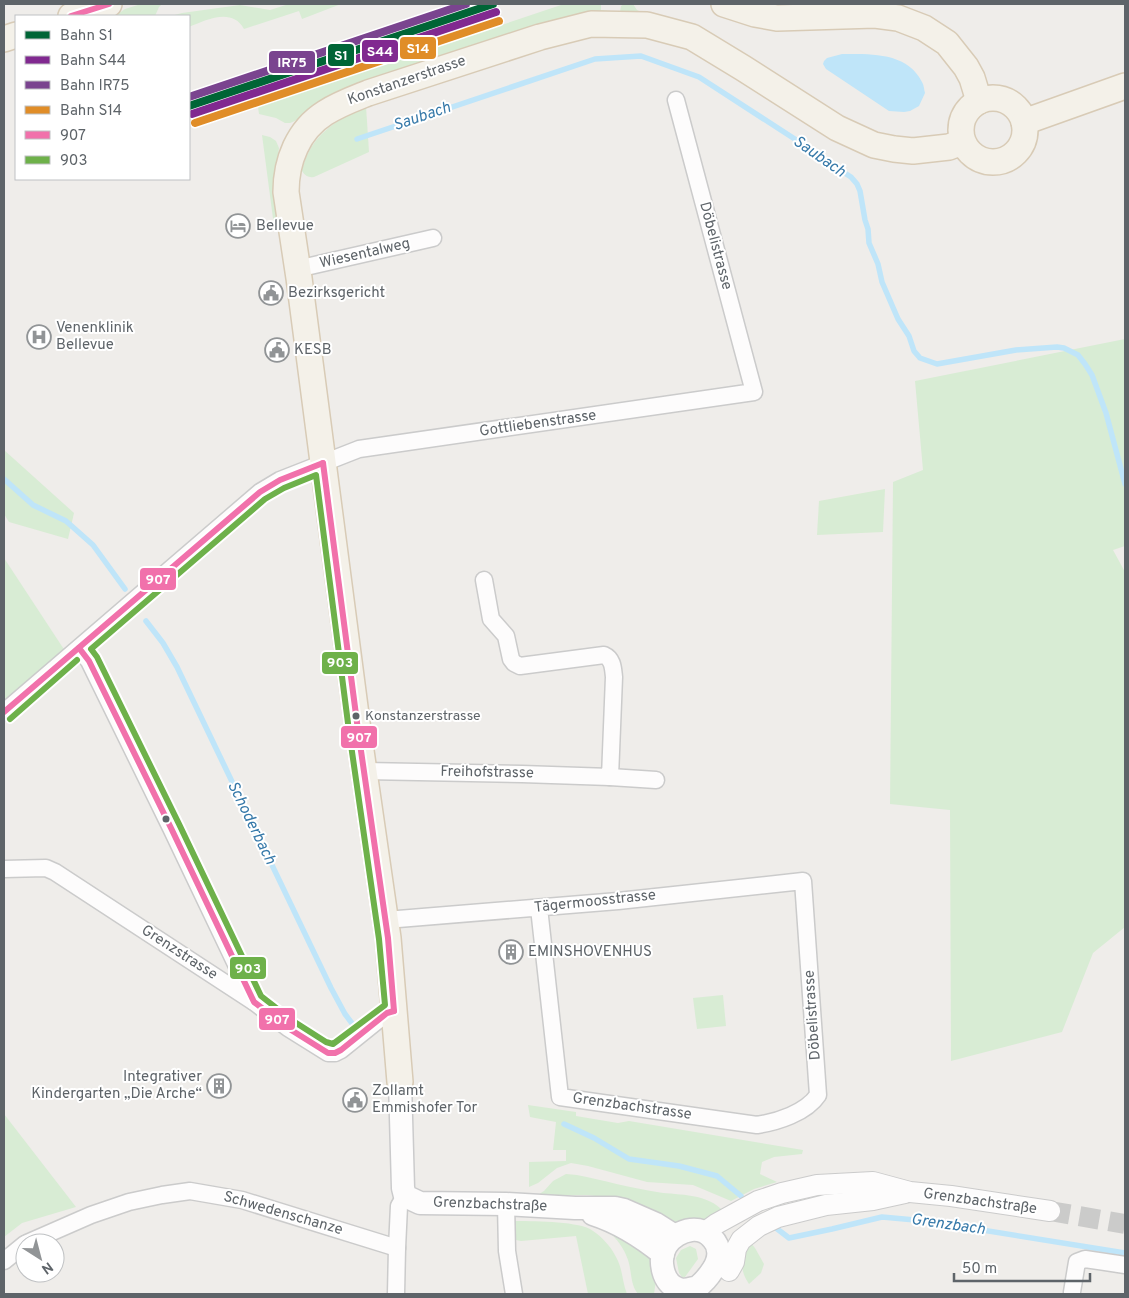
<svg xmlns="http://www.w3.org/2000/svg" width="1129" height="1298" font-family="Overpass,sans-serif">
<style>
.green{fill:#d8ecd4}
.water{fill:#bfe5f9}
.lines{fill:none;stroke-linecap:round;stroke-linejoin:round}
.stream{stroke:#bfe5f9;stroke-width:5.5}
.tertiary-tunnel{stroke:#cbcbca;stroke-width:20;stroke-dasharray:20 10;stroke-linecap:butt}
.minor-casing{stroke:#cbcbcb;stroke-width:19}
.tertiary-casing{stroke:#cbcbcb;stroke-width:22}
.secondary-casing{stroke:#cbcbcc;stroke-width:25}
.primary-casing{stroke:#d8cbb6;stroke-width:28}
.minor{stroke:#fdfcfc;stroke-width:16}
.tertiary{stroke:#fdfcfc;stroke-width:20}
.secondary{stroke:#fdfcfc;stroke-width:22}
.primary{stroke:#f4f1e9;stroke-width:25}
.bus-1-casing{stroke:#fff;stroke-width:10}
.bus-2-casing{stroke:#fff;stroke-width:10}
.bus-1{stroke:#f171ab;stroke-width:6}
.bus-2{stroke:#6eb14a;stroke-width:6}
.rail-1-casing{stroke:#fff;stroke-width:11}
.rail-2-casing{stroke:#fff;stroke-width:11}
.rail-3-casing{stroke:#fff;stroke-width:11}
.rail-4-casing{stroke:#fff;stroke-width:11}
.rail-1{stroke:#006536;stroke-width:8}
.rail-2{stroke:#812990;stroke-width:8}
.rail-3{stroke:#7a448f;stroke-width:8}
.rail-4{stroke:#e08d28;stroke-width:8}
.bus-dot{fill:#5e6469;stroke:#fff;stroke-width:2}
.labels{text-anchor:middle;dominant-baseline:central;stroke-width:4;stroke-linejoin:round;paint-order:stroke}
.bus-label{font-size:14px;fill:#5e6469;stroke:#fff;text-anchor:start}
.street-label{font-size:15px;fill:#5e6469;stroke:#fff}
.poi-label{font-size:15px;fill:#5e6469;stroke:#fff;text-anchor:start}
.water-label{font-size:16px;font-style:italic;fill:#3679a9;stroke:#fff}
.line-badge{stroke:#fff;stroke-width:2}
.badge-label{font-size:14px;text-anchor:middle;font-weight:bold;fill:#fff}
</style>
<rect width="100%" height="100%" fill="#efedea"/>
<!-- green -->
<g class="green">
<polygon points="141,4 162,4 159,7 155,16 115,16 125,9"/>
<path d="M 289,4 L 341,4 L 302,19 L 299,11 L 244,29 C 232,7 206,20 189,27 L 189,16 L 171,16 L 182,13 L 240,5 L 270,10 Z"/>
<polygon points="564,4 601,4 601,10 620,12 621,6 624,4 633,4 637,10 641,12 632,13 336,93 317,103 295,121 290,123 285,123 276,118 259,114 258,107"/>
<path d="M 366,106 L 369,152 L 314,177 C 309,178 305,176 302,171 C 310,135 335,121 366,106 Z"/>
<polygon points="262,135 270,137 276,141 279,148 276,170 280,226 274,226"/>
<polygon points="1125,339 1125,546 1113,550 1125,572 1125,927 1093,953 1062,1032 951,1061 950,810 890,804 893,482 923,470 915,381"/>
<polygon points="4,450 74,513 68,539 9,522 4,514"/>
<polygon points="885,489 883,532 817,535 819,501"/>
<polygon points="4,558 69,657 4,710"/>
<polygon points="723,995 726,1026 697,1029 693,998"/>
<polygon points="528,1105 576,1112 576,1116 618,1123 629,1121 803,1150 802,1154 774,1157 762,1162 760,1174 777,1182 754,1189 731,1201 693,1185 647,1182 588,1166 571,1163 557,1168 538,1183 529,1187 529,1162 566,1161 566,1150 553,1150 556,1122 530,1117"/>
<polygon points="4,1114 76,1207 22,1223 4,1237"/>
<path d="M 566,1174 L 577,1175 C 603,1180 630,1188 657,1192 C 681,1196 707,1192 725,1213 L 706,1221 L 683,1223 L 670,1221 L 613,1198 L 587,1195 L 536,1196 L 544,1191 L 553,1181 Z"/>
<path d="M 513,1221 C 531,1221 574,1221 590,1229 C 600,1235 611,1246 616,1257 C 623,1269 622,1282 627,1294 L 588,1294 L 576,1236 L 521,1241 L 516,1240 L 512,1236 Z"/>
<path d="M 608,1231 L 650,1255 L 656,1280 L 654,1294 L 638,1294 C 630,1284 632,1272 628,1260 C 624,1248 617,1239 608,1231 Z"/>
<path d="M 750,1242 L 755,1248 L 764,1264 L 761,1273 L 749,1284 C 738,1268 742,1257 750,1242 Z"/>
<polygon points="690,1246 696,1249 698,1259 685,1277 682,1277 679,1273 676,1258 681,1250"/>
</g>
<!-- water -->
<path class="water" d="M 842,54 C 871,54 907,52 922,82 C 924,85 924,90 925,93 L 919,106 L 910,111 L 904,112 L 889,111 L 826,69 L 823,64 L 824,61 L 827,58 Z"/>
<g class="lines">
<!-- stream -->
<g class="stream">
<polyline points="357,139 595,59 641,56 699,77 824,158 832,165 851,177 857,184 860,191 865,220 868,229 869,243 878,264 882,282 898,319 909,336 914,351 920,358 937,364 1016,350 1057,347 1064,348 1078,355 1085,364 1092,375 1106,413 1125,484"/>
<polyline points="4,479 33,505 66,521 93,545 125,589"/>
<polyline points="146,621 163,643 177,667 331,988 345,1014 354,1026"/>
<polyline points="564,1124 594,1138 629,1159 679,1166 717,1176 741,1196"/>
<polyline points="776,1228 789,1238 832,1229 882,1217 926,1221 1125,1253"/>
</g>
<!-- tertiary-tunnel -->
<polyline class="tertiary-tunnel" points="1050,1211 1125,1224"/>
<!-- minor casing -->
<g class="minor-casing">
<g id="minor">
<polyline points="297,269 433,238"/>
<polyline points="79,648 89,661 171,828 254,1002"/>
<polyline points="4,712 260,492 280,480 359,449 754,392 676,100"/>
<path d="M 365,771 L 522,774 L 610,777 L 614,677 C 613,668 613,659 604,655 L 520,666 L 514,663 L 511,659 L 506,636 L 491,619 L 484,580"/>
<polyline points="610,777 656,780"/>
<polyline points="4,869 46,868 55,872 254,1002 288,1028 328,1053 335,1053 341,1050 387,1013 394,1011"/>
<path d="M 386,920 L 618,901 L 803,881 L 818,1095 C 806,1113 777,1122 757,1125 L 560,1097 L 539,908"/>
<polyline points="506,1204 507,1251 514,1294"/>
<polyline points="27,1243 91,1215 129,1202 162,1195 190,1191 242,1200 397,1248"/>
<polyline points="4,1261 25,1244"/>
<polyline points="396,1294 397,1248 399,1206 405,1196"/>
<polyline points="1072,1294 1072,1292 1077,1262 1085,1259 1125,1265"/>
</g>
</g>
<!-- tertiary casing -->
<g class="tertiary-casing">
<g id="tertiary">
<polyline points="705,1232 716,1224 758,1201 782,1193 817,1185 873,1182 910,1192 951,1196 1050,1211"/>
<polyline points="729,1271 734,1262 736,1249 741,1240 759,1226 778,1217 826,1205 873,1200 905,1193"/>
</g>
</g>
<!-- secondary casing -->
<g class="secondary-casing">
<g id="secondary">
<polyline points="400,1082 403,1188 405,1196 420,1203 506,1204 575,1208 615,1208 624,1210 656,1224 675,1236"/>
<path d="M 593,1214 C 618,1222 642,1237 663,1254"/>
<path d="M 688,1294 C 704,1284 731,1257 712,1238 C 707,1232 699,1229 691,1230 C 682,1231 671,1237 666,1246 C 658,1259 662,1284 679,1289 C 685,1291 692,1288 698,1287"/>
</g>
</g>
<!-- primary casing -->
<g class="primary-casing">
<g id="primary">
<polyline points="724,4 755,14 777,18 875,15 898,18 924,28 947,43 966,67 972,78 979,101"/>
<polyline points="71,16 109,4"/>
<polyline points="4,39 16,35"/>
<circle cx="993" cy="130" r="32"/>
<polyline points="1024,122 1125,86"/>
<path d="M 400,1082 L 388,938 L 358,730 L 299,278 L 286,192 C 286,161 298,130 325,113 C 339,104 353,99 368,93 L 540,37 L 591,24 L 647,25 L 692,37 L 743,68 L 837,128 L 874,145 L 894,149 L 913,151 L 949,147 L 962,142"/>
</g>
</g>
<!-- minor -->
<use href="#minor" class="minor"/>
<!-- tertiary -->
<use href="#tertiary" class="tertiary"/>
<!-- secondary -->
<use href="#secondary" class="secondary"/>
<!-- primary -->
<use href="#primary" class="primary"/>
<!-- bus-1 casing -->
<g class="bus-1-casing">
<g id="bus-1">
<polyline points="71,16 109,4"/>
<polyline points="323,463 358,730 388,938 394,1011"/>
<polyline points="79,648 89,661 171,828 254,1002 288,1028 328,1053 335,1053 341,1050 387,1013 394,1011"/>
<polyline points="4,712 260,492 280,480 323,463"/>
</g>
</g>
<!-- bus-2 casing -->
<g class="bus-2-casing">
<g id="bus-2">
<polygon points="316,475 349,731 379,939 385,1005 333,1044 326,1042 293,1021 261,996 179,824 97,657 91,649 265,499 284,488"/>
<polyline points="10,719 77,660"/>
</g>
</g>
<!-- bus-1 -->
<use href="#bus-1" class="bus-1"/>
<!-- bus-2 -->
<use href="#bus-2" class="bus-2"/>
<!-- rail-1 casing -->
<g class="rail-1-casing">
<polyline id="rail-1" points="189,106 493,4"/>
</g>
<!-- rail-2 casing -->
<g class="rail-2-casing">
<polyline id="rail-2" points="192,114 496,12"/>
</g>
<!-- rail-3 casing -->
<g class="rail-3-casing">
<polyline id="rail-3" points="189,97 466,4"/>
</g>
<!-- rail-4 casing -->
<g class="rail-4-casing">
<polyline id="rail-4" points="195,123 499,21"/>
</g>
<!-- rail-1 -->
<use href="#rail-1" class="rail-1"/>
<!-- rail-2 -->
<use href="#rail-2" class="rail-2"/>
<!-- rail-3 -->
<use href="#rail-3" class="rail-3"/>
<!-- rail-4 -->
<use href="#rail-4" class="rail-4"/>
</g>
<!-- icons -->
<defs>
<g id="hotel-ring" transform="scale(1.25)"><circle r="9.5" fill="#fff" stroke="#919496" stroke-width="1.5"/><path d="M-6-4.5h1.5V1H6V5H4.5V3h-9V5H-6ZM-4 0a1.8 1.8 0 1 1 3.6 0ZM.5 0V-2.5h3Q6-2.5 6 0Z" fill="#919496"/></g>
<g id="civic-ring" transform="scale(1.25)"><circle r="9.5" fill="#fff" stroke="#919496" stroke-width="1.5"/><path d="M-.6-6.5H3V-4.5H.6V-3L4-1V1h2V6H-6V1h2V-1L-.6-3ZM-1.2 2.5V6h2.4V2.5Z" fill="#919496"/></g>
<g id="hospital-ring" transform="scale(1.25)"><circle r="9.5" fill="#fff" stroke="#919496" stroke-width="1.5"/><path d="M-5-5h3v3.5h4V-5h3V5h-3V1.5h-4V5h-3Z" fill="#919496"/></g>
<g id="building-ring" transform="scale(1.25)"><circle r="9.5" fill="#fff" stroke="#919496" stroke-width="1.5"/><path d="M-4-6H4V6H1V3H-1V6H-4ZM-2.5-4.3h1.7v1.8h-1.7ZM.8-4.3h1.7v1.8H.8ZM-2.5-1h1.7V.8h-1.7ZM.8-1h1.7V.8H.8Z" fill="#919496"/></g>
</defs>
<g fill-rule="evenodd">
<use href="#hotel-ring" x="238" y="226"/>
<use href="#civic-ring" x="271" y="293"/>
<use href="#hospital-ring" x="39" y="337"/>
<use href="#civic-ring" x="277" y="350"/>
<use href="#building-ring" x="511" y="952"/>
<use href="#building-ring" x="219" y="1086"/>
<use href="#civic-ring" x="355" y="1100"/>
</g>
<!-- markers -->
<g class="bus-dot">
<circle cx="356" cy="716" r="4.5"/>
<circle cx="166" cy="819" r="4.5"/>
</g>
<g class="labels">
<!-- bus labels -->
<g class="bus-label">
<text x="365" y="716">Konstanzerstrasse</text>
</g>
<!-- street labels -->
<g class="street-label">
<text transform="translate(407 81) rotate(-19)">Konstanzerstrasse</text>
<text transform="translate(715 246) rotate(75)">Döbelistrasse</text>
<text transform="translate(365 254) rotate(-13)">Wiesentalweg</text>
<text transform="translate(538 424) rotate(-8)">Gottliebenstrasse</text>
<text transform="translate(487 773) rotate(1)">Freihofstrasse</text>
<text transform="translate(595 902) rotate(-6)">Tägermoosstrasse</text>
<text transform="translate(179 953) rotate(33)">Grenzstrasse</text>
<text transform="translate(813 1015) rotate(-94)">Döbelistrasse</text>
<text transform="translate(632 1107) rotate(8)">Grenzbachstrasse</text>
<text transform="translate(980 1202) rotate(8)">Grenzbachstraße</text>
<text transform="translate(490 1205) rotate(2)">Grenzbachstraße</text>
<text transform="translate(283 1214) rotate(16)">Schwedenschanze</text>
</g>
<!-- poi labels -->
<g class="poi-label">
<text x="256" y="226">Bellevue</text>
<text x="288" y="293">Bezirksgericht</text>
<text x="56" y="328">Venenklinik<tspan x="56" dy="17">Bellevue</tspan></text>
<text x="294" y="350">KESB</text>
<text x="528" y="952">EMINSHOVENHUS</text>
<text x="202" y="1077" text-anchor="end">Integrativer<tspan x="202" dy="17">Kindergarten „Die Arche“</tspan></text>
<text x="372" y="1091">Zollamt<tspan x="372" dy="17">Emmishofer Tor</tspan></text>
</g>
<!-- water labels -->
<g class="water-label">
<text transform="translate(422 117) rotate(-19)">Saubach</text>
<text transform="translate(819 157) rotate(35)">Saubach</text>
<text transform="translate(251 823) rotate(64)">Schoderbach</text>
<text transform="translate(948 1225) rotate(8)">Grenzbach</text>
</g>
</g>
<g class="line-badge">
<rect x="399" y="36" width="38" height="24" rx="5" fill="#e08d28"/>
<rect x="361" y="39" width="38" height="24" rx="5" fill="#812990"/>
<rect x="327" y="43" width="28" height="24" rx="5" fill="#006536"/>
<rect x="268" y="50" width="48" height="24" rx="5" fill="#7a448f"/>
<rect x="139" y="567" width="38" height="24" rx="5" fill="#f171ab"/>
<rect x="321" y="651" width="38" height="24" rx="5" fill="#6eb14a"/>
<rect x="340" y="725" width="38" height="24" rx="5" fill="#f171ab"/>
<rect x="229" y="956" width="38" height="24" rx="5" fill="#6eb14a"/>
<rect x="258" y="1007" width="38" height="24" rx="5" fill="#f171ab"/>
</g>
<g class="badge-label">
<text x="418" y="53">S14</text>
<text x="380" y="56">S44</text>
<text x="341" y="60">S1</text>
<text x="292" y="67">IR75</text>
<text x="158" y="584">907</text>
<text x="340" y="667">903</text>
<text x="359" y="742">907</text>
<text x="248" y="973">903</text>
<text x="277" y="1024">907</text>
</g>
<!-- border -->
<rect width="1129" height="1298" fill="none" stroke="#5e6469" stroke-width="10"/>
<!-- legend -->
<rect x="15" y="15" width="175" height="165" fill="#ffffff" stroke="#bfc1c3"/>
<rect x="25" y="31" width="25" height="8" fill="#006536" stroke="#bfc1c3"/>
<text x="60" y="40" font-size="15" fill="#5e6469">Bahn S1</text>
<rect x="25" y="56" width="25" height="8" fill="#812990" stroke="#bfc1c3"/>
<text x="60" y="65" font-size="15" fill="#5e6469">Bahn S44</text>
<rect x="25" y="81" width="25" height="8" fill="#7a448f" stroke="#bfc1c3"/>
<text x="60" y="90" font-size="15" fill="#5e6469">Bahn IR75</text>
<rect x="25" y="106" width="25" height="8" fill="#e08d28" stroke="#bfc1c3"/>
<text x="60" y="115" font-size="15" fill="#5e6469">Bahn S14</text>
<rect x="25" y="131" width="25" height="8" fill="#f171ab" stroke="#bfc1c3"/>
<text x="60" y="140" font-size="15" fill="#5e6469">907</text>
<rect x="25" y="156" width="25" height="8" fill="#6eb14a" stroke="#bfc1c3"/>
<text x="60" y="165" font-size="15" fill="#5e6469">903</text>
<!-- north arrow -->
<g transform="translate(40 1258) rotate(144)"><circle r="24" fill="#ffffff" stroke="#bfc1c3"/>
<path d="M0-4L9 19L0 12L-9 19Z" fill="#919496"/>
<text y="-8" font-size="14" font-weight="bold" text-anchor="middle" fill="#5e6469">N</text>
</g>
<!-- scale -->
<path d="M954 1273v8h136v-8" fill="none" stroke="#5e6469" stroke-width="2.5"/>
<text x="962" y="1273" font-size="15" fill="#5e6469" stroke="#ffffff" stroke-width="4" paint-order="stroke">50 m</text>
</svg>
